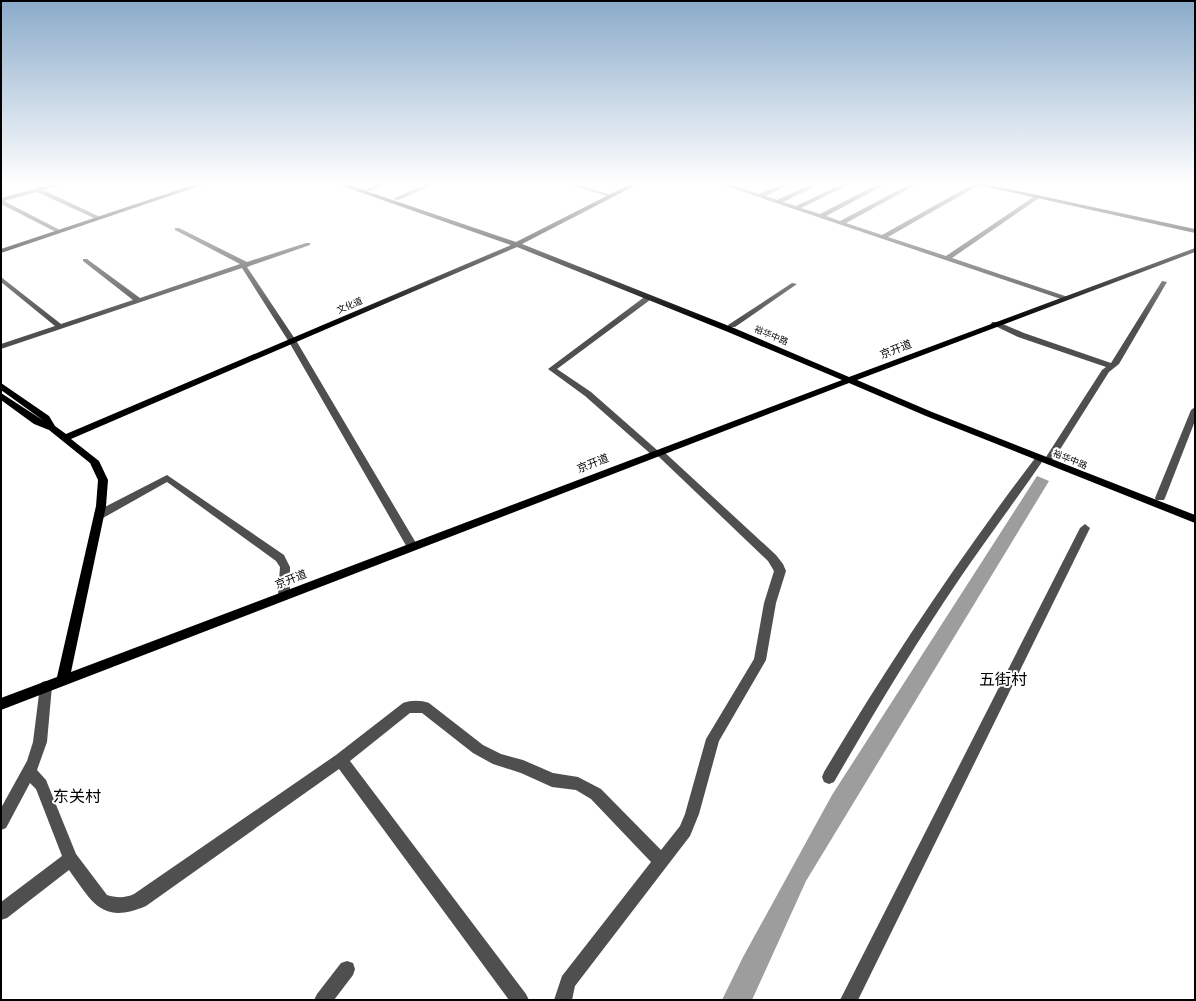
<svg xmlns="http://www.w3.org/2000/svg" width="1196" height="1001" font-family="Overpass,'Noto Sans SC',sans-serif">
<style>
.water{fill:#9d9d9d}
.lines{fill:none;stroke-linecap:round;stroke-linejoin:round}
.minor{fill:#4f4f4f;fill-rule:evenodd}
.major{fill:#000;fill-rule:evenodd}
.labels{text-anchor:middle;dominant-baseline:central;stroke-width:4;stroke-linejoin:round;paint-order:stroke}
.far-street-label{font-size:9px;fill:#000;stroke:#fff}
.street-label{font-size:11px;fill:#000;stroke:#fff}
.near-quarter-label{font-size:16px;fill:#000;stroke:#fff}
</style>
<rect width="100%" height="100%" fill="#fff"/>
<!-- water -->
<polygon class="water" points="1037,476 1049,481 806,881 752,1000 722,1000 743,957 832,795"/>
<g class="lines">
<!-- minor -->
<g class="minor">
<polygon points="60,182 70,182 43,190 98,216 98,218 94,218 37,192 4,201 58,229 59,230 56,232 1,204 1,198"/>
<polygon points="382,182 390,182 370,191 365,190"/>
<polygon points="431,182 439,182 398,200 393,199"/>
<polygon points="559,182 569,182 615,196 610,197"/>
<polygon points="714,182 723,182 759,194 787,182 795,182 765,196 777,200 816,182 824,182 783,202 796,206 846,182 854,182 801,208 820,214 882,182 890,182 826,216 840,221 914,182 921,182 846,223 882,235 975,183 979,183 979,185 888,237 946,256 1035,196 1039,196 1039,198 952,258 1071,298 1064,300"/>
<polygon points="175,228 179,228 247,262 306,243 310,243 310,245 247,267 297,342 416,543 417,546 416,549 408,549 289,342 242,268 1,349 1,344 55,326 1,282 1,277 61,324 133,300 83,261 83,259 87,259 140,298 240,264 175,230"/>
<polygon points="1162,281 1167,282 1119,364 1109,372 1054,459 1048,459 1046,457 1102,370 1106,367 1018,337 991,324 992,322 998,322 1024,333 1111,363"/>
<polygon points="792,283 797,284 735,327 729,327 728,325"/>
<path d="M 647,295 L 654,297 L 557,369 L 591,392 L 657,450 L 662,450 L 776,555 L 783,564 L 786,571 L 776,603 L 766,660 L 719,741 L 699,814 L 690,836 L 575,986 L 572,1000 L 554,1000 L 562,976 L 651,862 L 591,799 L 576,790 L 552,787 L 521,773 L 493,764 L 473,753 L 422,713 L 410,713 L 350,761 L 526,994 L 529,1000 L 509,1000 L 339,769 L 146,906 C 102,925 92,902 69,870 L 7,918 L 1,920 L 1,902 L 62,856 L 36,789 L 30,783 L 6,828 L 1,830 L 1,808 L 27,761 L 33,742 L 40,686 L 42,682 L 46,681 L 50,682 L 52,686 L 47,742 L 37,770 L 46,780 L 76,854 L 107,895 C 116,898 126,898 134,894 L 336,755 L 403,703 C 411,700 421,700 429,703 L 483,745 L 501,754 L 523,760 L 553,773 L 578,777 L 601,789 L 661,850 L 680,826 L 685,814 L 706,739 L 754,659 L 764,603 L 774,571 L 768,561 L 658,456 L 653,456 L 585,396 L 548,369 Z"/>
<polygon points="1195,407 1195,421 1165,498 1164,500 1156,500 1155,498 1191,410"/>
<path d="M 1039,456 L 1044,459 C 1017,499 987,538 960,578 C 915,644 874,713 834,782 L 829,784 L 824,782 L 822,777 L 824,772 C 889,663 959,558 1036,457 Z"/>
<polygon points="167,475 284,555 290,567 290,595 288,598 284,599 280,598 278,595 280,567 276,561 167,482 103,518 95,518 94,515 95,512"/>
<polygon points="1085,524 1090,528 858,1000 840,1000 1080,528"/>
<polygon points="347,961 353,963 355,969 353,975 334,1000 314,1000 317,994 341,963"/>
</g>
<!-- major -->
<g class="major">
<polygon points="202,182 211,182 1,253 1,249"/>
<path d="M 331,182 L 340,182 L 516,242 L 634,182 L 642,182 L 522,244 L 734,328 L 849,377 L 1195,248 L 1195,252 L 857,380 L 932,412 L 1195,515 L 1195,523 L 926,416 L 849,383 L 1,710 L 1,698 L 57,677 L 96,506 L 98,480 L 90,463 L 49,430 L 34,424 L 1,400 L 1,393 L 44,421 L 1,390 L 1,383 L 49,416 L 55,426 L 66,434 L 511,245 ZM 517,247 L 728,332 L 842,380 L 71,672 L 106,506 L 108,480 L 99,461 L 71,439 Z"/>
<polygon points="965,182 976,182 1195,229 1195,233"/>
</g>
</g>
<!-- sky -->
<linearGradient id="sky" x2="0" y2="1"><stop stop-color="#8aabca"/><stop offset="0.57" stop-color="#fff"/><stop offset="1" stop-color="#fff" stop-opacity="0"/></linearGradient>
<rect width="1196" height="322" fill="url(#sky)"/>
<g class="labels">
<!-- far-street labels -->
<g class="far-street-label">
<text transform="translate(350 306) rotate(-23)">文化道</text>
<text transform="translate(771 336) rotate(23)">裕华中路</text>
<text transform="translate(1070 460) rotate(22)">裕华中路</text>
</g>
<!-- street labels -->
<g class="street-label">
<text transform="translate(896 350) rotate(-21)">京开道</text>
<text transform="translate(593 464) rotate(-21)">京开道</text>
<text transform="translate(291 580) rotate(-21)">京开道</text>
</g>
<!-- near-quarter labels -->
<g class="near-quarter-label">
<text x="1003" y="681">五街村</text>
<text x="77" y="798">东关村</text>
</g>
</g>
<!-- border -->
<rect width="1196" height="1001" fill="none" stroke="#000000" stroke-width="4"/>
</svg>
